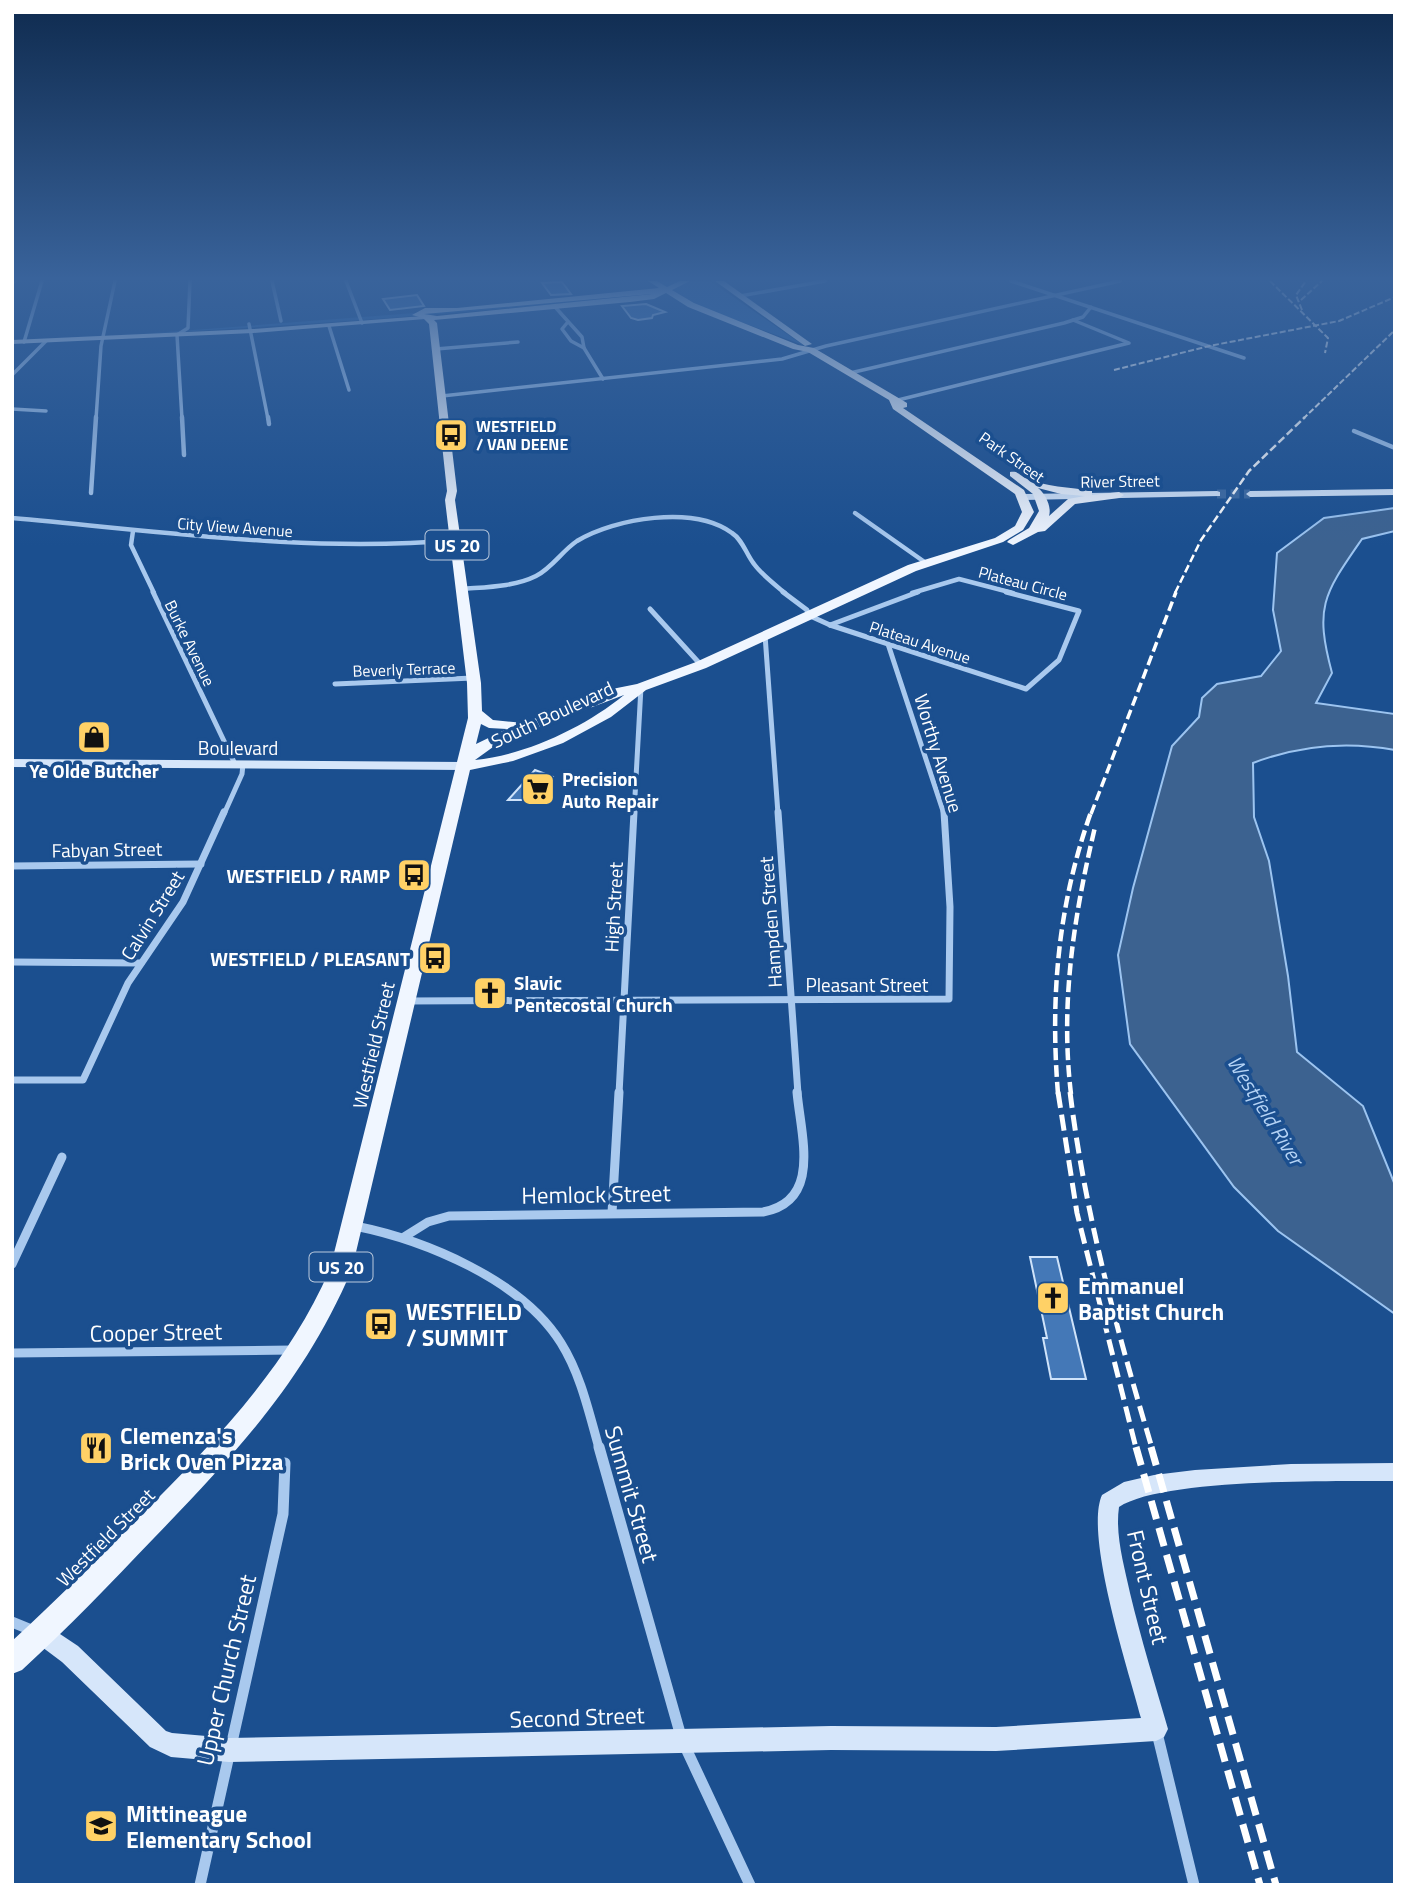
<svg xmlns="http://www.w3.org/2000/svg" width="1407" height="1897" font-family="'Titillium Web',sans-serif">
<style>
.green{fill:#2e69ad}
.water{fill:#3c6290;stroke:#9cc4f0;stroke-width:2}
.building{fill:#4478b7;stroke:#cfe3fa;stroke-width:2}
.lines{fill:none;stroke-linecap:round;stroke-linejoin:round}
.secondary-tunnel{stroke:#3d69a0;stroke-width:9;stroke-dasharray:9 4.5;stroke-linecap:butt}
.minor-far5{stroke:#a9c9ee;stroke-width:3.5}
.minor-far4{stroke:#a9c9ee;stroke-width:4.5}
.minor-far3{stroke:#a9c9ee;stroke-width:5}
.minor-far2{stroke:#a9c9ee;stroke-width:7}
.minor-far1{stroke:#a9c9ee;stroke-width:9}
.minor{stroke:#a9c9ee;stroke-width:11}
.secondary{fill:#d6e6fa;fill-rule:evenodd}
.primary{fill:#f0f6ff;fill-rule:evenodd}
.rail-far5{stroke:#fff;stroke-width:2;stroke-dasharray:6 2.5;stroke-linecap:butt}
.rail-far4{stroke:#fff;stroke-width:2.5;stroke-dasharray:8 3.5;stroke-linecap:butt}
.rail-far3{stroke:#fff;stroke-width:3.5;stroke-dasharray:10 4.5;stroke-linecap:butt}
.rail-far2{stroke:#fff;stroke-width:4.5;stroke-dasharray:12 5;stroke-linecap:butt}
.rail-far1{stroke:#fff;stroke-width:5;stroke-dasharray:16 7;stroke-linecap:butt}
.rail{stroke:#fff;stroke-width:7;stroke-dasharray:19 9;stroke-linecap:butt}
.labels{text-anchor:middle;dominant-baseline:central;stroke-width:7;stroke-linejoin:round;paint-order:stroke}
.far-poi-label{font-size:16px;font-weight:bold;fill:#fff;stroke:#1b4f8f;text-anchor:start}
.far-street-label{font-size:16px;fill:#fff;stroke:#1b4f8f}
.shield{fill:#1b4f8f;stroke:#bbcadd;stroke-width:2}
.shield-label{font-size:18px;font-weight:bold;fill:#fff}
.street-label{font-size:19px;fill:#fff;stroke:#1b4f8f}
.poi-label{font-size:19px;font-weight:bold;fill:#fff;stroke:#1b4f8f;text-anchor:start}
.water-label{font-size:21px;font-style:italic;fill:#b5d3f5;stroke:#1b4f8f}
.near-street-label{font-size:23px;fill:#fff;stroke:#1b4f8f}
.near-poi-label{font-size:23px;font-weight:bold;fill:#fff;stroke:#1b4f8f;text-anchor:start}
</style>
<rect width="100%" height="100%" fill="#1b4f8f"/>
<!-- green -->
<g class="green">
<polygon points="657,281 710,281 803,345 701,307"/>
<path d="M 638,296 C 430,317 222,331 12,340 L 127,335 Z"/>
</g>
<!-- water -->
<path class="water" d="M 1395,508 L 1395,531 L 1362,539 C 1324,594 1314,606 1332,673 L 1316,703 L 1395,714 L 1395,750 C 1346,741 1300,745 1253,763 L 1254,817 L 1269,861 L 1288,976 L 1297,1052 L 1363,1106 L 1395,1185 L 1395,1314 L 1278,1231 L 1234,1187 L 1130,1044 L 1118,955 L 1133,888 L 1172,746 L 1199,717 L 1202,698 L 1217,684 L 1261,676 L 1281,651 L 1273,610 L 1277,553 L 1324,518 Z"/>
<!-- building -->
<g class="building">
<polygon points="562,282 571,294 551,295 542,283"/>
<polygon points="417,295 424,306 390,310 383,299"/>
<polygon points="646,304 665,312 653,315 652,318 638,320 631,318 622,306"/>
<polygon points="535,770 553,777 549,800 508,800"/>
<polygon points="1030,1257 1057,1257 1086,1379 1051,1379 1043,1338 1047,1338"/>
</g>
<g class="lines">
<!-- secondary-tunnel -->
<polyline class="secondary-tunnel" points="1217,494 1250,494"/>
<!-- minor-far5 -->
<g class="minor-far5">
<polyline points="272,281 281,321"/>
<polyline points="346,281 362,323"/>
<polyline points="1011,281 1244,358"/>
<polyline points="12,283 15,281"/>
<polyline points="740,296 825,281"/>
<polyline points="556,308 582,337 584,348"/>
<polyline points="567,323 562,329 571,341 584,348 603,379"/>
<polyline points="249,324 268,419"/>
<polyline points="329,326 349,390"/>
<polyline points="24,342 42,281"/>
<polyline points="436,349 518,342"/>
<polyline points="850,373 1064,323 1083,317 1091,307"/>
<polyline points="12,375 46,341"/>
<polyline points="442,396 782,359 826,346 1120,281"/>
<polyline points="894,401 1129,343 1073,320"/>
<polyline points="12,409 46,411"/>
<polyline points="96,419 101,346 115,281"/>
<polyline points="182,419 177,335 188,328 190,281"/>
</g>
<!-- minor-far4 -->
<g class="minor-far4">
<polyline points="182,417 184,455"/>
<polyline points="268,417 269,424"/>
<polyline points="1354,431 1395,448"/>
<polyline points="91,493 96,417"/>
<polyline points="855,513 926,563"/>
<path d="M 12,518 C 161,531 307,553 457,540"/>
<polyline points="133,531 131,545 154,593"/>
<path d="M 462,589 C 486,587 514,587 536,576 C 552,568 562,551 577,541 C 615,518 694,505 732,533 C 743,540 746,554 754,564 C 762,575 774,584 785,593"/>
<polyline points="912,593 959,579 1013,593"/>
</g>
<!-- minor-far3 -->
<g class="minor-far3">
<polyline points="153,592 235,764"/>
<polyline points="783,592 807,610 808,615 830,625"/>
<polyline points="650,609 701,665"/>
<polyline points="830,625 1026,689 1059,660 1079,611 1006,592"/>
<polyline points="830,625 918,592"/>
<polyline points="765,635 778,814"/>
<polyline points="888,644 944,814"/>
<polyline points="335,684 473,678"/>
<polyline points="224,814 242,774 243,764"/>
<polyline points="634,814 641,687"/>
</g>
<!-- minor-far2 -->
<g class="minor-far2">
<polyline points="778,812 798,1094"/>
<polyline points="12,866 201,864"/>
<polyline points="12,962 141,963"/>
<polyline points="407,1001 949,999 950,907 944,812"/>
<polyline points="12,1080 83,1080 128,983 183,902 224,812"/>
<polyline points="619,1094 634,812"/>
</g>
<!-- minor-far1 -->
<g class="minor-far1">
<polyline points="612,1213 619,1092"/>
<path d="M 355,1226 C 425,1240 522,1280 561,1343 C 581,1375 589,1413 599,1448"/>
<path d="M 404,1237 L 428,1222 L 449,1216 L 763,1212 C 822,1201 801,1137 797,1092"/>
<polyline points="12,1264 62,1157"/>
<polyline points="12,1353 292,1350"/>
</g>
<!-- minor -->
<g class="minor">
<polyline points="599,1447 682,1740 750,1885"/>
<polyline points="12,1622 34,1631"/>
<polyline points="1157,1733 1194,1885"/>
<polyline points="200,1885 283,1514 285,1463"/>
</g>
<!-- secondary -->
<g class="secondary">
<polygon points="423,316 425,319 253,333 12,344 12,340 253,329"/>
<polygon points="1395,489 1395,495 1250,497 1246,494 1250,491"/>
<polygon points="1217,491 1220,492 1220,496 1024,500 1020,497 1024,494"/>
<polygon points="12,759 463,762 469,766 463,770 12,767"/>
<path d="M 1395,1463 L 1395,1481 C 1337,1481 1162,1478 1119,1507 C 1115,1535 1124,1565 1130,1593 C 1141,1639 1155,1684 1168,1729 L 1164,1737 L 1156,1741 L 996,1751 L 831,1750 L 229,1762 L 171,1757 L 150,1747 L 62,1662 L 34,1641 L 31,1633 L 34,1625 L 42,1622 L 78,1646 L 166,1731 L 172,1733 L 229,1738 L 831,1726 L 996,1727 L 1141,1718 C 1129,1672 1084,1535 1102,1495 L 1124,1482 L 1154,1475 L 1195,1470 L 1291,1464 Z"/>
</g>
<!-- primary -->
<g class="primary">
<path d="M 648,281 L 657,281 L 667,287 L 680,281 L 690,281 L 672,290 L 694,303 L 798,345 L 814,348 L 907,403 L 907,407 L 903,408 L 1024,490 L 1034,512 L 1023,530 L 1003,542 L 916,571 L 706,668 L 646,690 L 611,717 L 563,743 L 513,761 L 470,770 L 352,1269 C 305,1380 237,1452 154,1538 C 111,1583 68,1628 22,1670 L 12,1674 L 12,1641 C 56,1601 97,1559 139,1517 C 214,1442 287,1368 330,1269 L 468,718 L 467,683 L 445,500 L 447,491 L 429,324 L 423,318 L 412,315 L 425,308 L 457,308 L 659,288 ZM 666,293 L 688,307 L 793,349 L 808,352 L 889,400 L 893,409 L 1015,494 L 1022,512 L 1015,526 L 995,538 L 908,565 L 696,662 L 637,684 L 607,690 L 524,723 L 493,720 L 482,711 L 481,683 L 455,500 L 457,491 L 437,323 L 434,320 L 630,302 L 654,299 ZM 652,294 L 437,316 L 424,314 ZM 624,695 C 585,727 526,755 475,760 L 500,742 ZM 481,724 L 489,728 L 507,729 L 476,744 Z"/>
<polygon points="715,281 724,281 812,344 805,346"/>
<path d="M 1010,472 C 1018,471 1018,474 1025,478 C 1045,487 1070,487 1092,491 L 1092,495 L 1119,492 L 1124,495 L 1119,498 L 1075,504 L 1045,531 L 1038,532 L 1013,545 L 1007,542 L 1009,540 L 1029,528 L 1039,511 L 1033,494 L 1010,476 ZM 1038,488 L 1061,494 L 1085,496 L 1068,499 L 1049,516 C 1052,507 1045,493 1038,488 Z"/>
</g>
<!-- rail-far5 -->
<g class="rail-far5">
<polyline points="1270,281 1328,338 1325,353"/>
<polyline points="1301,300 1322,281"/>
<polyline points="1302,310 1296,295 1306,281"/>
<polyline points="1114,370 1209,346 1339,321 1395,297"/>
<polyline points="1303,419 1395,330"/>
</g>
<!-- rail-far4 -->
<polyline class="rail-far4" points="1175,593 1201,540 1249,471 1305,417"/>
<!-- rail-far3 -->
<polyline class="rail-far3" points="1091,814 1176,592"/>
<!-- rail-far2 -->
<g class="rail-far2">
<path d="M 1058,1094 C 1050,996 1058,905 1091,812"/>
<path d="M 1071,1094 C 1060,1002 1074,916 1095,827"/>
</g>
<!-- rail-far1 -->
<g class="rail-far1">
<polyline points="1058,1092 1077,1213 1136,1448"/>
<path d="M 1070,1092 C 1085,1214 1117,1331 1152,1448"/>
</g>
<!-- rail -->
<g class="rail">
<polyline points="1136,1447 1260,1885"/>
<polyline points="1151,1447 1276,1885"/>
</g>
</g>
<!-- sky -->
<linearGradient id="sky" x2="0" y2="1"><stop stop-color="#0f2b4f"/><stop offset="0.51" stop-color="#39639b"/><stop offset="1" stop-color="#39639b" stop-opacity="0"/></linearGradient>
<rect width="1407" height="546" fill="url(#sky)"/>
<!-- icons -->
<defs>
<g id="bus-square" transform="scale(1.75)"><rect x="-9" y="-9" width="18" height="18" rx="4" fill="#ffd166" stroke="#1b4f8f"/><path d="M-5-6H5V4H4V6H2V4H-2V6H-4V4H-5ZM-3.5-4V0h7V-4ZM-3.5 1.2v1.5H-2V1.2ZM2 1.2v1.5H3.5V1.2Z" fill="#111"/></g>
<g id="shop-square" transform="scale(1.75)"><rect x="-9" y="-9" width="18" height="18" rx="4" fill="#ffd166" stroke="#1b4f8f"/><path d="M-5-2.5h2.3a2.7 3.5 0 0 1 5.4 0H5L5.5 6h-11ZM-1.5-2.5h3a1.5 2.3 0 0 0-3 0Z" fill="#111"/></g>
<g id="supermarket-square" transform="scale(1.75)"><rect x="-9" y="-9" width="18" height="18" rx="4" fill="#ffd166" stroke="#1b4f8f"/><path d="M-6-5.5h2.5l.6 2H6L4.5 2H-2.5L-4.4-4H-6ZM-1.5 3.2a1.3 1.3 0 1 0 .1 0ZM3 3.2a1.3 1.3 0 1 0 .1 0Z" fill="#111"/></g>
<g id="church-square" transform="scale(1.75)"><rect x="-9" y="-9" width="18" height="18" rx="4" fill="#ffd166" stroke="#1b4f8f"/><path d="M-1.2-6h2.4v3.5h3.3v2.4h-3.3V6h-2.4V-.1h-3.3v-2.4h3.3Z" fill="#111"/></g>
<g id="restaurant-square" transform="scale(1.75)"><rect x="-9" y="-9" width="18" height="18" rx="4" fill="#ffd166" stroke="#1b4f8f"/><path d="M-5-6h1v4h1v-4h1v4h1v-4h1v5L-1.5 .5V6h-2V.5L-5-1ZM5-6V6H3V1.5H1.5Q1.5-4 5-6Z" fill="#111"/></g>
<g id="school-square" transform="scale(1.75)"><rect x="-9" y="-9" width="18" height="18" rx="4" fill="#ffd166" stroke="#1b4f8f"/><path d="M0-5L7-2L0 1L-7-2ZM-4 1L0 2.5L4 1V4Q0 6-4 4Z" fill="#111"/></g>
</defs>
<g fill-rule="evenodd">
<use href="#bus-square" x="451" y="435"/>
<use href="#shop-square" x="94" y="737"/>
<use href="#supermarket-square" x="538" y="789"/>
<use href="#bus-square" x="414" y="875"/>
<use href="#bus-square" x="435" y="958"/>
<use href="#church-square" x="490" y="993"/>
<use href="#church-square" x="1053" y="1298"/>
<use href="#bus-square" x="381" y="1324"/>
<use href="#restaurant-square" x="96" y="1448"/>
<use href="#school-square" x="101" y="1826"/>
</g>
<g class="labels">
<!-- far-poi labels -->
<g class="far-poi-label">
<text x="476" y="426">WESTFIELD<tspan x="476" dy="18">/ VAN DEENE</tspan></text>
</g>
<!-- far-street labels -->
<g class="far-street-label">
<text transform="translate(1012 457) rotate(35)">Park Street</text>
<text transform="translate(1120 481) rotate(-1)">River Street</text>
<text transform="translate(235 527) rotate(4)">City View Avenue</text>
<text transform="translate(1023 583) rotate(15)">Plateau Circle</text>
<text transform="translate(920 642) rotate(18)">Plateau Avenue</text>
<text transform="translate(190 643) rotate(64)">Burke Avenue</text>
<text transform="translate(404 669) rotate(-2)">Beverly Terrace</text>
</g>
<!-- shield labels -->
<g class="shield">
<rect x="425.5" y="530.5" width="63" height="29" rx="5"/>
<rect x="309.5" y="1252.5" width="63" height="29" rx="5"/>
</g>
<g class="shield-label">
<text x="457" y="545">US 20</text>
<text x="341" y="1267">US 20</text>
</g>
<!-- street labels -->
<g class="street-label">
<text transform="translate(552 714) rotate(-25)">South Boulevard</text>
<text x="238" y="747">Boulevard</text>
<text transform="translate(939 753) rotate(73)">Worthy Avenue</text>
<text transform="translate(107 849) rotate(-1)">Fabyan Street</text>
<text transform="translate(613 907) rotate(-87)">High Street</text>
<text transform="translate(152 915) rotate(-58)">Calvin Street</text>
<text transform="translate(770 922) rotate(-94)">Hampden Street</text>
<text x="867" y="984">Pleasant Street</text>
<text transform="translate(373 1045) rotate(-77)">Westfield Street</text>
<text transform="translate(105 1537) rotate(-45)">Westfield Street</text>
</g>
<!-- poi labels -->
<g class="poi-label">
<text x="94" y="770" text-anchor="middle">Ye Olde Butcher</text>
<text x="562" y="778">Precision<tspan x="562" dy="22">Auto Repair</tspan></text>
<text x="390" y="875" text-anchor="end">WESTFIELD / RAMP</text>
<text x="410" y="958" text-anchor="end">WESTFIELD / PLEASANT</text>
<text x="514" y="982">Slavic<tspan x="514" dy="22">Pentecostal Church</tspan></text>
</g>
<!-- water labels -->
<g class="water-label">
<text transform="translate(1266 1110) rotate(58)">Westfield River</text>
</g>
<!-- near-street labels -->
<g class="near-street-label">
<text transform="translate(596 1194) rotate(-1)">Hemlock Street</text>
<text transform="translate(156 1332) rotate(-1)">Cooper Street</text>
<text transform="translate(632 1494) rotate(74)">Summit Street</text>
<text transform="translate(1148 1587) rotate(77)">Front Street</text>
<text transform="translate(226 1670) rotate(-77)">Upper Church Street</text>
<text transform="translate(577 1717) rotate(-2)">Second Street</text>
</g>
<!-- near-poi labels -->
<g class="near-poi-label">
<text x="1078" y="1285">Emmanuel<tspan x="1078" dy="26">Baptist Church</tspan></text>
<text x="406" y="1311">WESTFIELD<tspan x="406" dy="26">/ SUMMIT</tspan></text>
<text x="120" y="1435">Clemenza's<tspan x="120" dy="26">Brick Oven Pizza</tspan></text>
<text x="126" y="1813">Mittineague<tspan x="126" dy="26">Elementary School</tspan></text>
</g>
</g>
<!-- border -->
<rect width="1407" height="1897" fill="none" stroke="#ffffff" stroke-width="28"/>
</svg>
